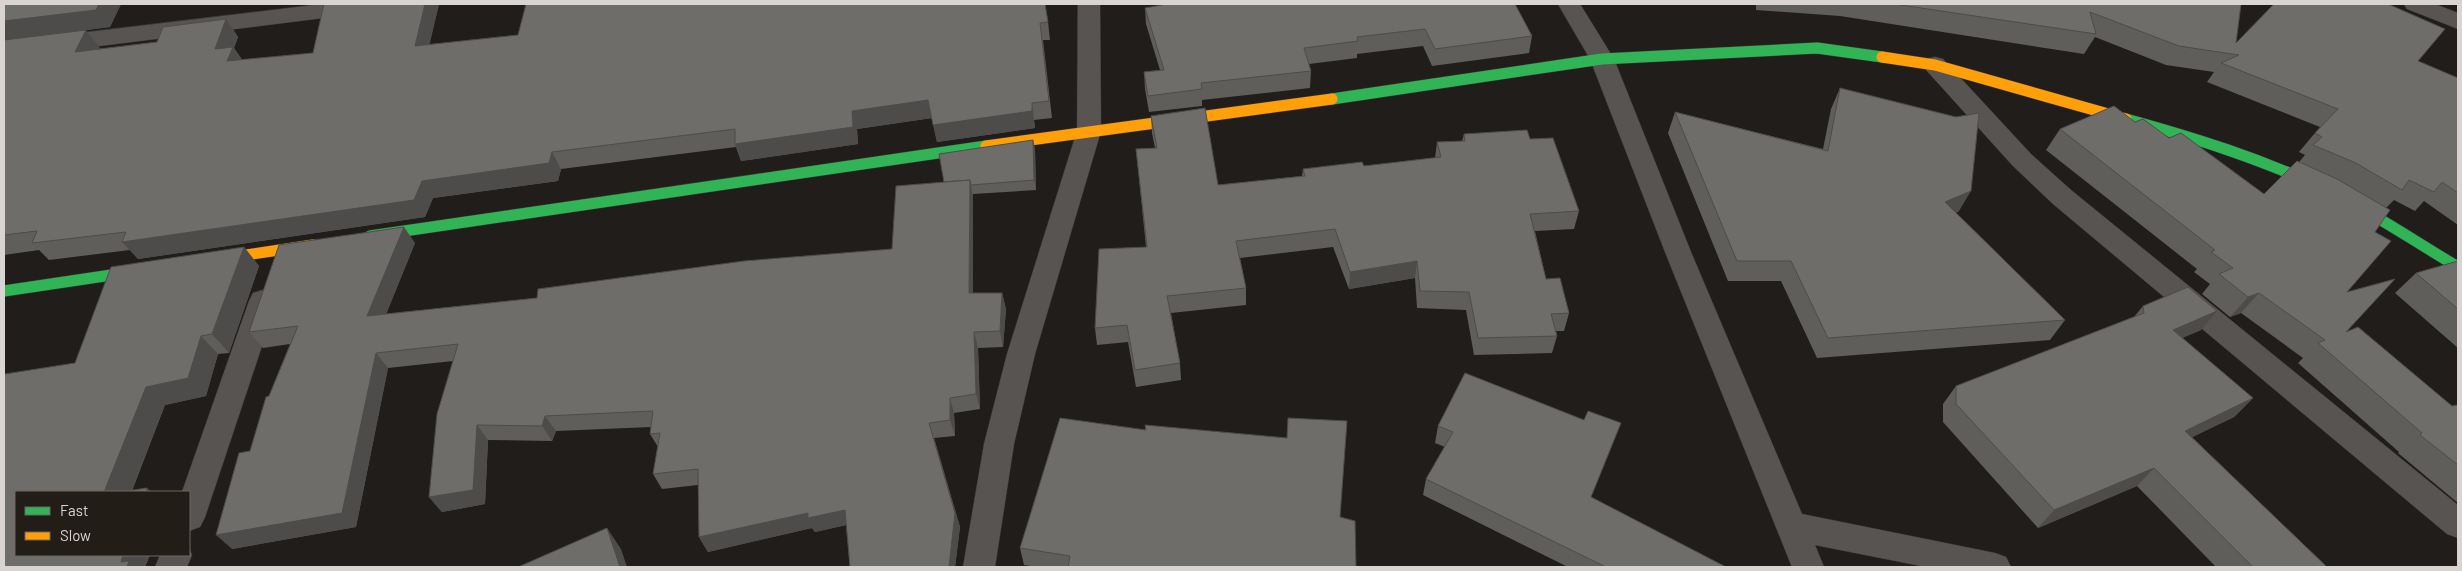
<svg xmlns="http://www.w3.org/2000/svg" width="2462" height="571" viewBox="0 0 2462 571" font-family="Barlow,sans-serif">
	<rect width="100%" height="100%" fill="#201d1b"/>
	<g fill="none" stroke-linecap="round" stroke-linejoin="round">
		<g stroke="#3b3837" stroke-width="1">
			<g id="street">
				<path d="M322 4H390L387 9 379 11 4 58V42Z"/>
				<path d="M1078 4H1100L1101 131 1035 354 1014 444 995 567H963L984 444 1007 354 1077 131Z"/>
				<path d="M1558 4H1580L1614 59 1691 252 1802 514 1995 553 2006 557 2011 567H1926L1815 545 1824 567H1792L1665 252 1590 59Z"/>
				<path d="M2404 4H2435L2458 13V29L2407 9Z"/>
				<path d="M1935 57 1943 59 2031 154 2071 190 2458 505V538L2447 534 2053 204 2013 166 1927 71 1923 65 1927 59Z"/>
				<path d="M263 290 273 293 277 301 205 517 200 527 189 531V492H182L249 301 253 293Z"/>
				<path d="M189 548 192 555 187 567H155L160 555H189Z"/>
			</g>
		</g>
		<g stroke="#3b3837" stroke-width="12">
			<g id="fast">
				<path d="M1332 99 1602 59 1817 48 1882 57"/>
				<path d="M2126 119C2195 138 2262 159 2327 190 2372 212 2414 241 2458 267"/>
				<path d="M370 236 986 146"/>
				<path d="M4 291 145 270"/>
			</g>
		</g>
		<g stroke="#3b3837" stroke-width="12">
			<g id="slow">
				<path d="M1882 57 1935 65 2126 119"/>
				<path d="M986 146 1332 99"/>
				<path d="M212 260 313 245"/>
			</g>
		</g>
		<use href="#street" fill="#575452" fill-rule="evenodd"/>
		<use href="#fast" stroke="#30b455" stroke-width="11"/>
		<use href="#slow" stroke="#ff9f0a" stroke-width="11"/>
	</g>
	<g fill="#5f5e5b">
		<path d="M4 4H121L110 27 37 36 100 48 99 49 157 42 226 19 238 37 234 48 242 60 313 53 324 4H439L429 45 1048 22 1050 40H1043L1052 118 1034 120 1035 128 937 142 932 118 857 129 858 144 741 161 736 147 561 169 558 181 433 198 425 217 138 259 130 250 49 260 39 250 4 255Z"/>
		<path d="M1158 4H1515L1532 36 1529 53 1432 66 1423 46 1357 54V58L1309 64 1311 71 1310 88 1202 100V106L1149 112 1145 89 1144 72 1160 70 1146 24 1145 8 1158 6Z"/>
		<path d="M1756 4H2241L2236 43 2418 61 2458 78V225L2424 201 2415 211 2394 200 2386 208 2375 232 2347 292 2346 332 2452 406 2458 405V503L2398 453 2399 452 2298 363 2303 358 2241 313 2230 317 2202 294 2210 284 2194 272 2197 269 2046 150 2060 129 2135 122 2169 138 2264 194 2299 162 2305 155 2299 152 2320 127 2207 82 2214 72 2166 65 2095 37 2084 54 1840 16 1756 10Z"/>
		<path d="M1840 88 1959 211 1956 213 2065 320 2050 340 1817 358 1781 281H1728L1668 133 1675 112 1823 149 1831 109Z"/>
		<path d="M1151 116 1218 185 1302 176 1303 169 1364 166 1435 158 1437 142 1462 141 1464 134 1530 139 1579 211 1574 229 1535 231 1546 279 1569 313 1564 331H1555L1557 336 1552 353 1474 355 1466 310 1417 308 1415 278 1349 289 1333 247 1240 258 1246 288V305L1171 313 1180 363 1181 380 1136 387 1128 342 1097 345 1095 328 1146 247 1136 149 1155 148 1152 133Z"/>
		<path d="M1033 140 1035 150 1036 190 973 194V293H1002L1006 309 1003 347 978 348 980 409 954 413 955 436 934 438 960 527 955 567H850L846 525 815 532 812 528 708 552 699 537 698 485 662 489 653 474 658 447 650 434 651 427 556 431 552 441 488 440 485 504 442 512 429 497 453 361 388 368 356 527 232 549 250 451 269 396 290 344 263 348 249 332 415 243 386 314 537 298 892 249 944 182Z"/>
		<path d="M244 247 259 266 229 353 218 354 206 396 165 405 132 491 150 555 145 567H4L75 363Z"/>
		<path d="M2458 261V348L2395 293 2416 273Z"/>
		<path d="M2143 306 2201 330 2182 338 2253 398 2234 417 2192 437 2327 567H2216L2137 486 2038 528 1943 422V404L1956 386 2134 317Z"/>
		<path d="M1465 373 1591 497 1726 567H1568L1423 495 1426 479 1445 447 1435 443 1438 426Z"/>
		<path d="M1145 425 1340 517 1356 567H1038L1024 565 1020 548 1145 430Z"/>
	</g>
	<g fill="#4e4c4a">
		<path d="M99 4H121L110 27 4 41V21Z"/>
		<path d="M425 4H439L425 64 415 46Z"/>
		<path d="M226 19 238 37 234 48 246 65 240 79 215 49Z"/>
		<path d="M86 30 100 48 90 70 75 52Z"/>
		<path d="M928 100 932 118 857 129 858 144 741 161 735 144 852 111Z"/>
		<path d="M1032 103 1034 120 1035 128 937 142 933 125Z"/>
		<path d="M1033 140 1035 150 1036 190 1034 180Z"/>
		<path d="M552 152 561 169 558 181 433 198 425 217 138 259 122 242 422 181Z"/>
		<path d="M970 180 973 196V309L969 293Z"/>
		<path d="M1971 191 1959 211 1933 222 1945 202Z"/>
		<path d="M404 227 415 243 379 332 367 316Z"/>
		<path d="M244 247 259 266 229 353 212 334Z"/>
		<path d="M1417 261 1415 278 1349 289 1350 272Z"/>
		<path d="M1002 293 1006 309 1003 347 1000 331Z"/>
		<path d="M2259 293 2241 313 2230 317 2248 297Z"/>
		<path d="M2217 311 2201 330 2156 349 2173 330Z"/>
		<path d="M974 332 978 348 980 409 976 394Z"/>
		<path d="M201 336 218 354 206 396 165 405 131 492H104L146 387Z"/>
		<path d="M376 353 388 368 356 527 232 549 216 535Z"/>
		<path d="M950 398 954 413 955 436 950 420Z"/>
		<path d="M2253 398 2234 417 2168 449 2185 431Z"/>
		<path d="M545 416 556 431 552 441 542 426Z"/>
		<path d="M477 425 488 440 485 504 442 512 429 497Z"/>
		<path d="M934 438 960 527 955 567H949Z"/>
		<path d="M2154 468 2137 486 2038 528 2054 510Z"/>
		<path d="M147 488 152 492H146Z"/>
		<path d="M845 510 851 524 815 532 812 528 708 552 699 537 808 513Z"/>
		<path d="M607 528 621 549 627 567H620Z"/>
		<path d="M123 555H150L145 567H127L121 562Z"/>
	</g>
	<g fill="#6f6d6a" stroke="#4e4c4a">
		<path d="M4 4H99L96 10 4 21Z"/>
		<path d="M324 4H425L415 46 518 35 526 4H1045L1048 22 1040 23 1049 101 1032 103V111L933 125 928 100 852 111 853 127 735 144V129L552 152 549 163 422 181 414 200 122 242 126 232 32 243 37 231 4 235V40L86 30 75 52 157 42 163 27 226 19 215 49 233 47 227 61 313 53Z"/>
		<path d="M1162 4H1515L1532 36 1435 49 1425 29 1357 37 1358 41 1304 48 1311 71 1201 83 1202 89 1148 96 1144 72 1164 70 1145 8 1162 5Z"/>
		<path d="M1894 4H2241L2236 43 2274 4H2388L2445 29 2418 61 2458 78V193L2442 182 2434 192 2409 180 2402 190 2356 163 2313 145 2322 137 2315 133 2338 109 2221 63 2239 55 2179 46 2090 12 2096 34Z"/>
		<path d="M1840 88 1956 117 1979 113 1971 191 1945 202 2065 320 1828 338 1791 261H1737L1675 112 1828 151Z"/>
		<path d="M2114 106 2135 122 2143 119 2169 138 2181 133 2264 194 2297 161 2337 179 2390 210 2375 232 2391 241 2347 292 2395 279 2346 332 2358 327 2452 406 2458 405V465L2420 435 2422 433 2318 343 2325 340 2259 293 2248 297 2219 274 2233 268 2211 252 2215 250 2060 129Z"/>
		<path d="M1205 108 1218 185 1305 176 1303 169 1362 162 1364 166 1441 157 1437 142 1465 141 1464 134 1527 130 1530 139 1553 138 1579 211 1530 214 1546 279 1560 278 1569 313 1551 314 1557 336 1478 338 1469 292 1420 291 1417 261 1350 272 1335 229 1236 241 1246 288 1167 296 1180 363 1135 370 1127 325 1095 328 1099 249 1147 247 1136 149 1157 148 1151 116Z"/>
		<path d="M1033 140 1034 180 971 185 970 180 944 182 939 154Z"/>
		<path d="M970 180 969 293H1002L1000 331 974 332 976 394 950 398V420L929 423 955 513 949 567H850L845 510 808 518V513L699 537 698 469 653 474 660 433 650 434 653 411 545 416 542 426 477 425 473 490 429 497 437 414 458 344 376 353 342 513 216 535 239 453 250 451 266 397 269 396 298 326 249 332 279 245 404 227 367 316 537 298 538 289 744 261 892 249 896 186Z"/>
		<path d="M244 247 212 334 201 336 188 378 146 387 104 492H16V555H123L121 562 129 561 127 567H4V377L5 374 75 363 111 267Z"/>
		<path d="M2458 261V309L2416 273Z"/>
		<path d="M2188 287 2217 311 2173 330 2253 398 2185 431 2327 567H2253L2154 468 2054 510 1956 404V386L2144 313 2143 306Z"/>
		<path d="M1465 373 1584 420 1588 411 1621 423 1591 497 1726 567H1606L1426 479 1453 432 1438 426Z"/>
		<path d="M1060 418 1146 430 1145 425 1287 438 1288 418 1347 421 1340 517 1355 521 1356 567H1068L1070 556 1020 548Z"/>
		<path d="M147 488 146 492H120Z"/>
		<path d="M607 528 620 567H518Z"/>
	</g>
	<rect width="2462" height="571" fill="none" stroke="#d9d4d1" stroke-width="10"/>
	<rect x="15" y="491" width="175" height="65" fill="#231d18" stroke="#6c6662"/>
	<rect x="25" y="507" width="25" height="8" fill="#30b455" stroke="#6c6662"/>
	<text x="60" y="516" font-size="15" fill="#d9d4d1">Fast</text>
	<rect x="25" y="532" width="25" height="8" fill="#ff9f0a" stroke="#6c6662"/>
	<text x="60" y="541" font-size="15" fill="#d9d4d1">Slow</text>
</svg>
